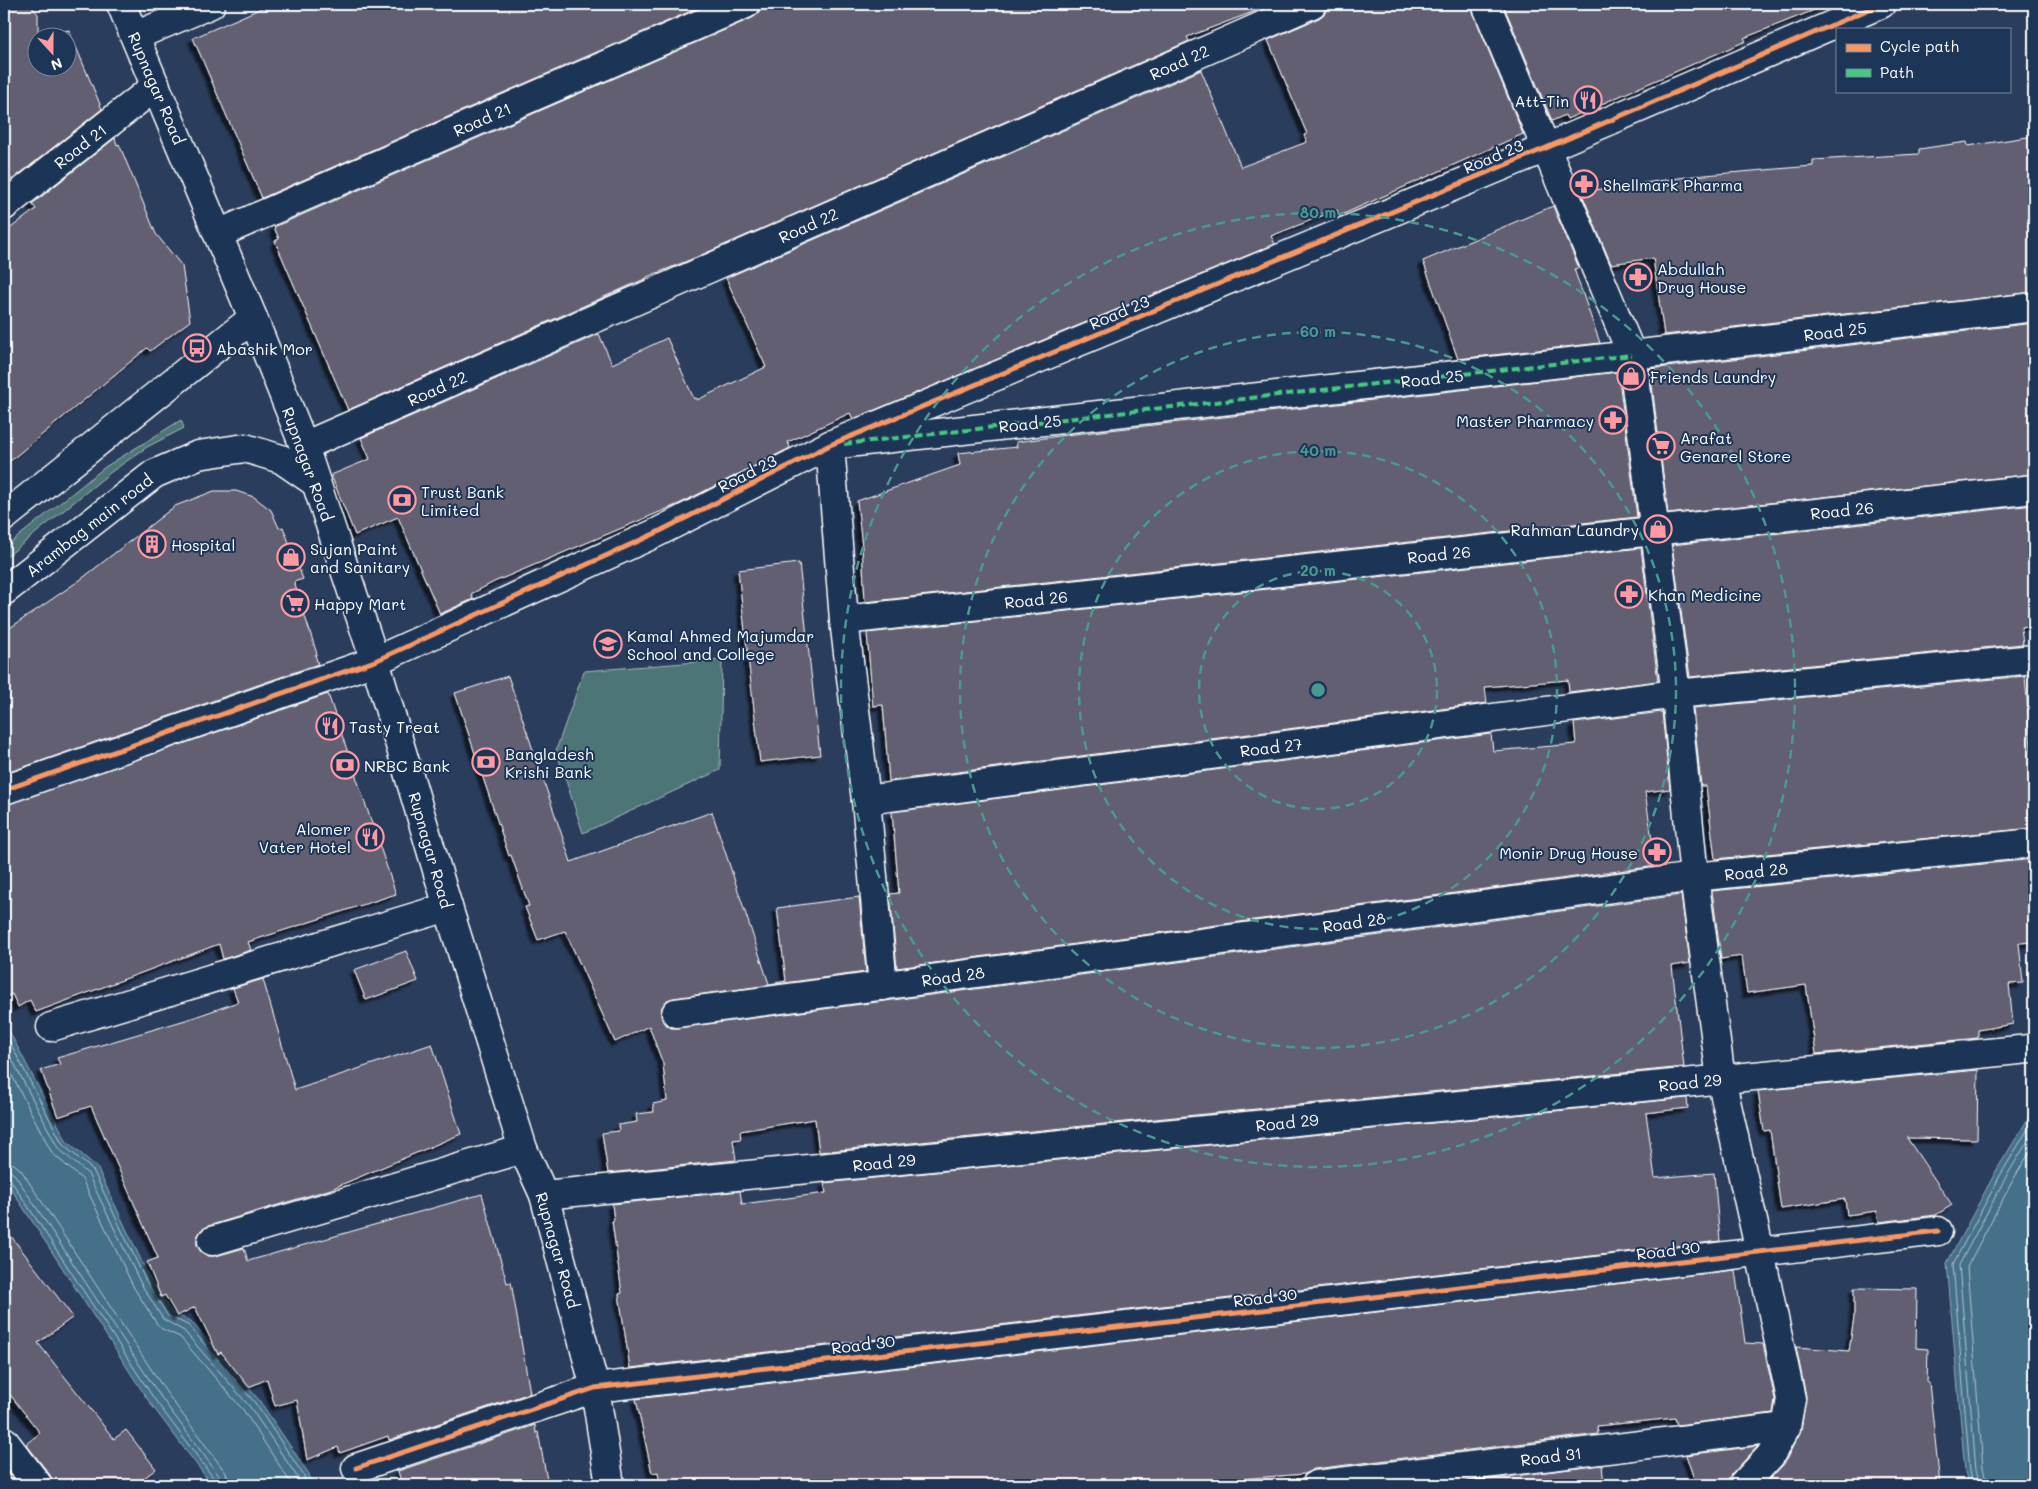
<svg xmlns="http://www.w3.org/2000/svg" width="2038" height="1489" viewBox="0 0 2038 1489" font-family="Mali,sans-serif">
	<defs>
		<filter id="shadow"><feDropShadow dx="-4.5" dy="4.5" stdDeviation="1" flood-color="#0009"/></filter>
	</defs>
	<rect width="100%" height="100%" fill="#2b3d5c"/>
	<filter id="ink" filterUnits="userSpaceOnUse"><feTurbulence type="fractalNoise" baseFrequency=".02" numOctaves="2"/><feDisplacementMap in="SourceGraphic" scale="10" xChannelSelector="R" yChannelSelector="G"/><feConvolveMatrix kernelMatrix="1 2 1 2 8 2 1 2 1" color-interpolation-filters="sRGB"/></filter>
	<g filter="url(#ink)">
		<g fill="#4d7477" stroke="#a6babb">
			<path d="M181 420 184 428 147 447 111 472 4 559V548L105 467Z"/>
			<path d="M722 660 720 770 583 833 556 750 584 671Z"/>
		</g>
		<g fill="#446f8a" stroke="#8fa9b9">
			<path d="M4 1021 67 1142 97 1167 150 1279 172 1313 191 1321 259 1400 309 1474 311 1485H212L150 1403 4 1178Z"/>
			<path d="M2034 1109V1485H1969L1965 1472 1947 1263 1996 1171Z"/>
		</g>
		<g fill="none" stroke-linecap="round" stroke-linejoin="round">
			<g stroke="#b4c5d0" stroke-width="1">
				<path d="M4 1031 63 1145 93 1170 146 1281 168 1316 188 1325 255 1403 304 1476 306 1485"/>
				<path d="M4 1044 58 1148 88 1174 141 1284 163 1319 184 1331 250 1407 298 1478 300 1485"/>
				<path d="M4 1060 52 1153 82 1179 134 1288 157 1324 162 1329 180 1337 244 1411 292 1485"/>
				<path d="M4 1162 14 1164 21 1170 166 1392 226 1473 230 1485"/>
				<path d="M4 1170 10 1171 15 1175 160 1396 220 1477 222 1485"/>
				<path d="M4 1176 10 1179 155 1400 215 1480 216 1485"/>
				<path d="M1973 1485 1970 1471 1953 1264 2001 1174 2034 1119"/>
				<path d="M1980 1485 1976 1470 1959 1265 2006 1177 2034 1131"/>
				<path d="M1987 1485 1983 1468 1967 1267 2013 1180 2034 1145"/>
			</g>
		</g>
		<g fill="#635f72" stroke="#fff" fill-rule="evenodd" filter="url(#shadow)">
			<path d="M4 4H29L38 14V36L69 30 102 109 12 180 4 169V72L7 70 4 66ZM38 38H68V68H38Z"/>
			<path d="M271 4H707L262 198 193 38Z"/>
			<path d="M761 4H1274L1187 37 1189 41 697 257 647 277V278L348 410 275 241 279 239 274 227 752 18 759 13Z"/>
			<path d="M1327 4H1471L1472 10 1523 134 1339 216 1337 210 1271 236 1275 244 853 419 850 413 788 442 790 448 681 503 494 582 471 594 473 599 440 614 398 517 355 535 331 475 370 459 361 438 599 334 612 364 667 338 694 399 697 398V400L766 367 726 278 1201 70 1241 167 1307 142 1304 135 1307 134 1268 40 1319 18 1325 13Z"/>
			<path d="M1503 4H1826L1827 5 1744 38 1746 41 1567 119 1565 115 1552 121Z"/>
			<path d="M2034 136V212H2030L2034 248V292L1664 335 1653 258 1611 264 1582 194 1588 191 1693 176 1813 166V160L1919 154V149L1967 142 1968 146Z"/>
			<path d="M115 138 117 145 119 144 156 234 182 266 190 321 150 351 147 348 4 466V233L36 209 32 204Z"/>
			<path d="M1553 206 1579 268 1574 269 1600 343 1458 359 1423 261Z"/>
			<path d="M2034 323V474L1668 514 1650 369Z"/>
			<path d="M1618 372 1637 517 865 602 862 547 857 501 960 465 958 453 1017 447 1016 442 1066 435Z"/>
			<path d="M214 491H236L254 497 271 510 279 528 283 527 303 579 294 582 317 654 315 655 318 664 4 774V632L80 580 175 506Z"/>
			<path d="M2034 505V625L2021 627 2023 644 1690 677 1672 545Z"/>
			<path d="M1641 548 1658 681 1569 692 1568 680 1485 687 1487 703 889 781 883 705 873 706 867 633Z"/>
			<path d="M799 563 820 755 760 762 738 570Z"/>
			<path d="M508 676 571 862 712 812 769 984 786 981 777 908 859 897 866 972 673 998 667 1000 662 1007 661 1015 663 1022 671 1028H678L885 1001 1681 895 1690 963 1672 966 1684 1067 819 1152 815 1119 740 1131 741 1139 733 1140 736 1160 608 1173 602 1133 619 1131 618 1125 637 1122 636 1114 654 1112 653 1104 667 1101 663 1064 649 1026 615 1042 565 931 538 940 525 907 529 906 511 855 509 856 455 693Z"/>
			<path d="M2025 676 2032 759H2034V828L1715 859 1706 786H1701L1693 708Z"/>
			<path d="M328 694 396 894 248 942 251 950 223 959 219 944 36 1012 30 1000 18 1007 12 994 4 998V805Z"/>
			<path d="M1662 712 1670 789 1645 792 1656 866 897 968 890 894 899 893 892 812 1491 734 1493 751 1576 744 1574 723Z"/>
			<path d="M2034 859V942L2019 943 2023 983 2009 984 2013 1024 1978 1030V1038L1816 1054 1806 985 1747 993 1742 956 1721 959 1712 891Z"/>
			<path d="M406 951 418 981 366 1000 354 970Z"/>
			<path d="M263 979 295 1090 432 1044 461 1134 331 1189 208 1226 201 1230 197 1237V1245L201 1252 208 1256H216L244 1248 248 1261 482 1194 507 1283 511 1282 530 1393 389 1440 388 1436 340 1453 338 1447 307 1460 297 1400 275 1406 267 1379 249 1387 221 1352 218 1354 195 1307 177 1316 165 1295 161 1297 147 1262 158 1258 91 1106 58 1117 41 1070 60 1064 57 1058 189 1019 238 1002 233 988Z"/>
			<path d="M1978 1070 1977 1139 1907 1138 1952 1205 1936 1215 1879 1222 1877 1211 1847 1215 1845 1199 1781 1209 1770 1130 1764 1131 1758 1091Z"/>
			<path d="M1687 1098 1688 1108 1646 1113 1655 1178 1714 1173 1720 1241 630 1368 619 1294 622 1293 612 1221 614 1220 612 1204 740 1191 742 1204 826 1193 824 1183Z"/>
			<path d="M4 1227 73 1317 38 1343 114 1439 126 1430 156 1469 135 1485H53L50 1475 26 1444 40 1433 4 1387Z"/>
			<path d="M1735 1270 1745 1343 1763 1344 1775 1399 1773 1413 1677 1425 1675 1418 1597 1426 1598 1434 1314 1469 1305 1474 1240 1479 1195 1485H660L658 1472 652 1473 636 1399Z"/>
			<path d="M1854 1288 1917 1289 1916 1348 1928 1349 1927 1383H1929L1940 1485H1764L1784 1464 1801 1430 1806 1396 1796 1347 1849 1351 1854 1317Z"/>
			<path d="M535 1425 536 1433 538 1432 548 1485H402L398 1471Z"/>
			<path d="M1758 1446 1732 1474 1728 1485H1696L1686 1455Z"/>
			<path d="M1602 1465 1604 1485H1442Z"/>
			<path d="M4 1466 18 1485H4Z"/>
		</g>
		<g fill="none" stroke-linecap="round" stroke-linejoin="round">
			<g stroke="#fff" stroke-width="31">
				<g id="minor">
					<path d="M121 4 253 318 304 446 375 661 448 907 523 1149 544 1195 595 1388 610 1485"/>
					<path d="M1486 4 1632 355 1676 694 1694 877 1721 1079 1760 1252 1791 1399 1786 1427 1770 1456 1743 1485"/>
					<path d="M135 36 211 4"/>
					<path d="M4 206 156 86"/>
					<path d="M218 234 746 4"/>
					<path d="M304 446 1312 4"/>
					<path d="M4 517 253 318"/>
					<path d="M4 591 154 474 198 455 245 448 281 459 316 483"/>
					<path d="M844 620 2034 489"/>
					<path d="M4 790 375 661 656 533 830 445 1546 148 1881 4"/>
					<path d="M866 800 1676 694 2034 659"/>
					<path d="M883 986 866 800 844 620 830 445 1632 355 2034 307"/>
					<path d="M676 1013 1694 877 2034 843"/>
					<path d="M51 1027 448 907"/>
					<path d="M544 1195 2029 1049"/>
					<path d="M212 1241 523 1149"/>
					<path d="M4 1441 38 1485"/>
					<path d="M356 1468 595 1388 1938 1231"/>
					<path d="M1316 1485 1786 1427"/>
				</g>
			</g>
			<use href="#minor" stroke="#1d3557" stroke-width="28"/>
			<path stroke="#46c982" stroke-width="4" stroke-dasharray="8 4" stroke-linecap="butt" d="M844 444 1632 355"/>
			<g stroke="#1d3557" stroke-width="8">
				<g id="cycleway">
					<path d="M4 790 375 661 656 533 830 445 1546 148 1881 4"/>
					<path d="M356 1468 595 1388 1938 1231"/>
				</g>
			</g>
			<use href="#cycleway" stroke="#f99763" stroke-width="5"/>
		</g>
	</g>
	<g fill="none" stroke="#4b9892" stroke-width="2.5" stroke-dasharray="9 6">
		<circle cx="1318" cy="690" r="119"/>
		<circle cx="1318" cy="690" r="239"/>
		<circle cx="1318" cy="690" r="358"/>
		<circle cx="1318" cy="690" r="477"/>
	</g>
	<defs>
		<g id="restaurant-ring" transform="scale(1.4375)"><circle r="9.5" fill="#1d3557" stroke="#ff9aa2" stroke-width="1.5"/><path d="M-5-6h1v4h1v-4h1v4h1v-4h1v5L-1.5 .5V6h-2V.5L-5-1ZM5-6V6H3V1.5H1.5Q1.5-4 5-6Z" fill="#ff9aa2"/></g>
		<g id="pharmacy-ring" transform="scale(1.4375)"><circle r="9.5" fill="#1d3557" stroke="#ff9aa2" stroke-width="1.5"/><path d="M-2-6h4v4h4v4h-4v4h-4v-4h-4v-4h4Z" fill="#ff9aa2"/></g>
		<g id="bus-ring" transform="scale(1.4375)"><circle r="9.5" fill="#1d3557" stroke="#ff9aa2" stroke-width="1.5"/><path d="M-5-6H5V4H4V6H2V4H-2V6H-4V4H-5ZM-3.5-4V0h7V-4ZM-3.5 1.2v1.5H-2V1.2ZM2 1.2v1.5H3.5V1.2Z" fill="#ff9aa2"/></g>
		<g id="shop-ring" transform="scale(1.4375)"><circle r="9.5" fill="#1d3557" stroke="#ff9aa2" stroke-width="1.5"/><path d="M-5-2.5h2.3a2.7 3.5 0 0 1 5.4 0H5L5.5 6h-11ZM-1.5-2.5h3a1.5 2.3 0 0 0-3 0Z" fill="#ff9aa2"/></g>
		<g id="supermarket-ring" transform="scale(1.4375)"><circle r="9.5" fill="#1d3557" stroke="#ff9aa2" stroke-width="1.5"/><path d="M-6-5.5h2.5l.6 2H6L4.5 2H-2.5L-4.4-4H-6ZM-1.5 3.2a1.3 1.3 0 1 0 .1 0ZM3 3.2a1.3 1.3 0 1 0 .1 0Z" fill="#ff9aa2"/></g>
		<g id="bank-ring" transform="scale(1.4375)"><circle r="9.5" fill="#1d3557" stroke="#ff9aa2" stroke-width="1.5"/><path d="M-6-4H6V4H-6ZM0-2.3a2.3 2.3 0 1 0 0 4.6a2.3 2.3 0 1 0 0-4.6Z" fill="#ff9aa2"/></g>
		<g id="building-ring" transform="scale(1.4375)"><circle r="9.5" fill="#1d3557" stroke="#ff9aa2" stroke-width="1.5"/><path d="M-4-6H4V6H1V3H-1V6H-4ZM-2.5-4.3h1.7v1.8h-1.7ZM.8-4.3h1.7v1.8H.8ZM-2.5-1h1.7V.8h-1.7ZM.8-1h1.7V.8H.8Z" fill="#ff9aa2"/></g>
		<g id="school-ring" transform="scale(1.4375)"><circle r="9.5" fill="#1d3557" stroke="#ff9aa2" stroke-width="1.5"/><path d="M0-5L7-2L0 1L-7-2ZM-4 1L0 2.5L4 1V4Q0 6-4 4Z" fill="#ff9aa2"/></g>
	</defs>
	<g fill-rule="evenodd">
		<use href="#restaurant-ring" x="1588" y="100"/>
		<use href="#pharmacy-ring" x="1584" y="184"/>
		<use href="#pharmacy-ring" x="1638" y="277"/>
		<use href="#bus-ring" x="197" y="348"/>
		<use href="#shop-ring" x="1631" y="376"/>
		<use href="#pharmacy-ring" x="1613" y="420"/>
		<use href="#supermarket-ring" x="1661" y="446"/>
		<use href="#bank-ring" x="402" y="500"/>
		<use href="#shop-ring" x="1658" y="529"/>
		<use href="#building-ring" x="152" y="544"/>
		<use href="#shop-ring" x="291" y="557"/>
		<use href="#pharmacy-ring" x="1629" y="594"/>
		<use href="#supermarket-ring" x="295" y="603"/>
		<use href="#school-ring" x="608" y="644"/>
		<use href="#restaurant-ring" x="330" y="726"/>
		<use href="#bank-ring" x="486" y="762"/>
		<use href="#bank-ring" x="345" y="765"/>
		<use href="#restaurant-ring" x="370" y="837"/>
		<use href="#pharmacy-ring" x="1657" y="852"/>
	</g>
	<g text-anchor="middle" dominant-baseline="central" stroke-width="4" stroke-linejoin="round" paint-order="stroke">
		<g font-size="16" fill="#fff" stroke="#1d3557">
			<text transform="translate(1179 62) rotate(-24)">Road 22</text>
			<text transform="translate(157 88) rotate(67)">Rupnagar Road</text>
			<text transform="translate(482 119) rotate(-24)">Road 21</text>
			<text transform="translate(80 146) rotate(-38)">Road 21</text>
			<text transform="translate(1493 156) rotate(-23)">Road 23</text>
			<text transform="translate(808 225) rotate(-24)">Road 22</text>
			<text transform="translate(1119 312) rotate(-23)">Road 23</text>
			<text transform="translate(1835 331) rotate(-7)">Road 25</text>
			<text transform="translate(1432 378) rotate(-6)">Road 25</text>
			<text transform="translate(437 388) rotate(-24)">Road 22</text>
			<text transform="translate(1030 423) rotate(-6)">Road 25</text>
			<text transform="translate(308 464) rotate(70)">Rupnagar Road</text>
			<text transform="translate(747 473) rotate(-27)">Road 23</text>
			<text transform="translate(1842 510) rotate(-6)">Road 26</text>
			<text transform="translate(89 525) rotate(-38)">Arambag main road</text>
			<text transform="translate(1439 554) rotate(-6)">Road 26</text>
			<text transform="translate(1036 599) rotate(-6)">Road 26</text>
			<text transform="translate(1271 747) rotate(-7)">Road 27</text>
			<text transform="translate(431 850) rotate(74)">Rupnagar Road</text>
			<text transform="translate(1756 871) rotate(-6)">Road 28</text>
			<text transform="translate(1354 922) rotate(-8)">Road 28</text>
			<text transform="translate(953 976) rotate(-8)">Road 28</text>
			<text transform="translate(1690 1082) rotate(-6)">Road 29</text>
			<text transform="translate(1287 1122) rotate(-6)">Road 29</text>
			<text transform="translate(884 1162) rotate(-6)">Road 29</text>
			<text transform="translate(558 1250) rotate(74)">Rupnagar Road</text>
			<text transform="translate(1668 1250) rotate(-7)">Road 30</text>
			<text transform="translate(1265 1297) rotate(-7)">Road 30</text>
			<text transform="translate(863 1344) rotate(-7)">Road 30</text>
			<text transform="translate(1551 1456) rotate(-7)">Road 31</text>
		</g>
		<g font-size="16" fill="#fff" stroke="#1d3557" text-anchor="start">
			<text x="1569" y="100" text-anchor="end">Att-Tin</text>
			<text x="1603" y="184">Shellmark Pharma</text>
			<text x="1657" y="268">Abdullah<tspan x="1657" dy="18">Drug House</tspan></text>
			<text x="216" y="348">Abashik Mor</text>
			<text x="1650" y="376">Friends Laundry</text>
			<text x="1594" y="420" text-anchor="end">Master Pharmacy</text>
			<text x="1680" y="437">Arafat<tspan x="1680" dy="18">Genarel Store</tspan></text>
			<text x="421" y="491">Trust Bank<tspan x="421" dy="18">Limited</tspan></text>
			<text x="1639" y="529" text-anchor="end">Rahman Laundry</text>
			<text x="171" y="544">Hospital</text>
			<text x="310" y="548">Sujan Paint<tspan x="310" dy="18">and Sanitary</tspan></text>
			<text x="1648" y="594">Khan Medicine</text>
			<text x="314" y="603">Happy Mart</text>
			<text x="627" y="635">Kamal Ahmed Majumdar<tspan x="627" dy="18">School and College</tspan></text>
			<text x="349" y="726">Tasty Treat</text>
			<text x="505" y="753">Bangladesh<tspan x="505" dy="18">Krishi Bank</tspan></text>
			<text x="364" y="765">NRBC Bank</text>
			<text x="351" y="828" text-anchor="end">Alomer<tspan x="351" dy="18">Vater Hotel</tspan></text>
			<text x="1638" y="852" text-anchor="end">Monir Drug House</text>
		</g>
	</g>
	<circle cx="1318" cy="690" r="8" fill="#4b9892" stroke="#1d3557" stroke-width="2.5"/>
	<g font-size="15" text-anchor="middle" font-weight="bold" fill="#4b9892" stroke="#1d3557" stroke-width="4" stroke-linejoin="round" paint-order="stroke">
		<text x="1318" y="218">80 m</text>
		<text x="1318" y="337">60 m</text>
		<text x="1318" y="456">40 m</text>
		<text x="1318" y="576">20 m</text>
	</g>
	<rect width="2038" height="1489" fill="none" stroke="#1d3557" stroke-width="20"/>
	<rect x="10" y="10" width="2018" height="1469" fill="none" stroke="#fff" stroke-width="2" filter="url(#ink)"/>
	<rect x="1836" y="28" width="175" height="65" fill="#1d3557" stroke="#77869a"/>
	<rect x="1846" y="44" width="25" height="8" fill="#f99763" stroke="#77869a"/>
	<text x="1880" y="52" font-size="15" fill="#ffffff">Cycle path</text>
	<rect x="1846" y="69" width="25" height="8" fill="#46c982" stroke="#77869a"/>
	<text x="1880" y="78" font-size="15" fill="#ffffff">Path</text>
	<g transform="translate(52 52) rotate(159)"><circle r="24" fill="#1d3557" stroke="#77869a"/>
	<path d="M0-4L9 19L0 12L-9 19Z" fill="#ff9aa2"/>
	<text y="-8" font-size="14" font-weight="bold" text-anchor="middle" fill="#ffffff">N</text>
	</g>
</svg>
